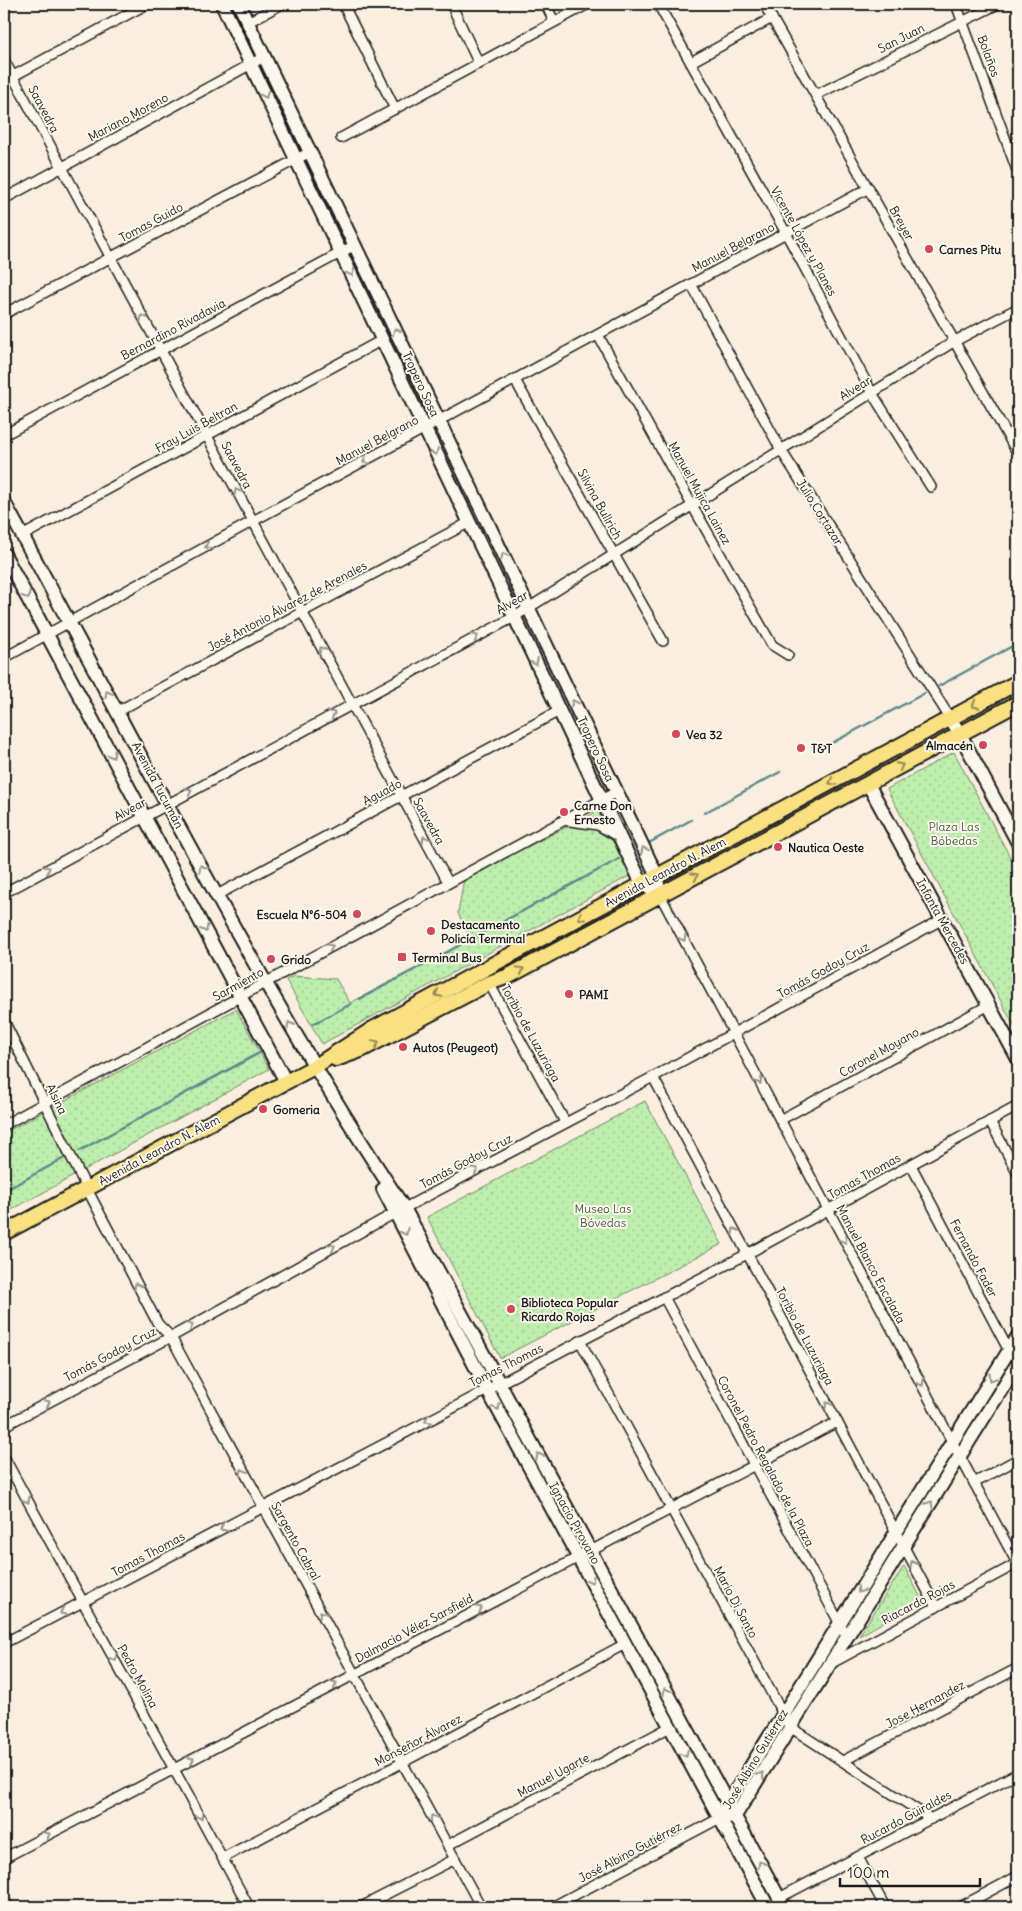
<svg xmlns="http://www.w3.org/2000/svg" width="1022" height="1911" viewBox="0 0 1022 1911" font-family="Delius,sans-serif">
	<defs>
		<pattern id="grass-dots" width="8" height="8" patternUnits="userSpaceOnUse" patternTransform="scale(1.25)"><rect width="8" height="8" fill="#bdeead"/><path d="M2 2h.1M6 6h.1" fill="none" stroke="#a2cc94" stroke-width="1.8" stroke-linecap="round"/></pattern>
	</defs>
	<rect width="100%" height="100%" fill="#faeede"/>
	<filter id="ink" filterUnits="userSpaceOnUse"><feTurbulence type="fractalNoise" baseFrequency=".02" numOctaves="2"/><feDisplacementMap in="SourceGraphic" scale="10" xChannelSelector="R" yChannelSelector="G"/><feConvolveMatrix kernelMatrix="1 2 1 2 8 2 1 2 1" color-interpolation-filters="sRGB"/></filter>
	<g filter="url(#ink)">
		<g fill="url(#grass-dots)" stroke="#6c8564">
			<path d="M954 752 1018 872V1033L887 789Z"/>
			<path d="M598 811 631 875 322 1044 286 980 294 976 336 979 350 1003 471 939 458 913 464 879Z"/>
			<path d="M236 1009 269 1069 4 1214V1133Z"/>
			<path d="M645 1101 722 1244 500 1358 427 1217Z"/>
			<path d="M904 1566 922 1600 859 1636Z"/>
		</g>
		<g fill="none" stroke-linecap="round" stroke-linejoin="round">
			<g stroke="#598a8d" stroke-width="2.5">
				<path d="M939 686 1018 643"/>
				<path d="M819 750 925 693"/>
				<path d="M704 813 780 772"/>
				<path d="M647 844 691 820"/>
				<path d="M469 940 619 859"/>
				<path d="M360 999 460 945"/>
				<path d="M313 1024 351 1004"/>
				<path d="M79 1151 263 1051"/>
				<path d="M4 1191 68 1156"/>
			</g>
			<g stroke="#1c1c1c" stroke-width="12">
				<g id="street">
					<path d="M343 4 395 109"/>
					<path d="M451 4 479 64"/>
					<path d="M546 4 554 22"/>
					<path d="M658 4 786 233 872 393 931 487"/>
					<path d="M764 4 1018 454"/>
					<path d="M956 4 1018 173"/>
					<path d="M248 22 282 4"/>
					<path d="M4 60 448 882"/>
					<path d="M691 62 772 18"/>
					<path d="M4 81 147 4"/>
					<path d="M816 95 998 4"/>
					<path d="M341 138 588 4"/>
					<path d="M4 199 264 57"/>
					<path d="M691 284 781 450 950 718"/>
					<path d="M4 314 310 152"/>
					<path d="M598 335 692 505 772 645 788 655"/>
					<path d="M515 380 663 641"/>
					<path d="M4 435 355 245"/>
					<path d="M22 536 382 340"/>
					<path d="M4 658 253 521 869 188"/>
					<path d="M118 711 468 523"/>
					<path d="M563 820 598 825 620 838"/>
					<path d="M4 893 514 617 955 341 1018 308"/>
					<path d="M217 895 559 711"/>
					<path d="M660 895 1018 1565"/>
					<path d="M489 983 565 1122"/>
					<path d="M4 1021 87 1189 158 1324 171 1337 481 1907"/>
					<path d="M653 1077 936 1607"/>
					<path d="M780 1120 989 1005"/>
					<path d="M990 1121 1018 1174"/>
					<path d="M4 1125 616 792"/>
					<path d="M911 1165 1009 1351 1018 1358"/>
					<path d="M664 1297 847 1637"/>
					<path d="M580 1341 790 1727 931 1819"/>
					<path d="M4 1426 171 1337 395 1213 653 1077 941 920"/>
					<path d="M4 1457 249 1907"/>
					<path d="M974 1483 1018 1459"/>
					<path d="M4 1643 747 1254 1018 1106"/>
					<path d="M830 1664 1018 1563"/>
					<path d="M843 1761 1018 1668"/>
					<path d="M448 1845 670 1727"/>
					<path d="M858 1857 885 1907"/>
					<path d="M4 1858 837 1422"/>
					<path d="M223 1858 625 1644"/>
					<path d="M779 1898 1018 1773"/>
					<path d="M4 1899 8 1907"/>
					<path d="M361 1907 455 1859"/>
					<path d="M552 1907 720 1818"/>
					<path d="M960 1907 1018 1876"/>
				</g>
			</g>
			<g stroke="#1c1c1c" stroke-width="16">
				<g id="secondary">
					<path d="M222 4 642 884 660 895"/>
					<path d="M239 4 657 876 658 885"/>
					<path d="M4 502C134 739 254 982 404 1208L784 1907"/>
					<path d="M4 554 286 1082"/>
					<path d="M950 718 960 734 1018 843"/>
					<path d="M868 784 1018 1059"/>
					<path d="M383 1189 487 1389 768 1907"/>
					<path d="M725 1808 1018 1336"/>
					<path d="M727 1817 735 1816 743 1803 1018 1363"/>
				</g>
			</g>
			<g stroke="#1c1c1c" stroke-width="18">
				<g id="primary">
					<path d="M336 1059 361 1050 489 983 509 976 1018 703"/>
					<path d="M4 1233 314 1067 371 1030 1018 682"/>
				</g>
			</g>
			<use href="#street" stroke="#fbf7ec" stroke-width="9"/>
			<use href="#secondary" stroke="#fbf7ec" stroke-width="12"/>
			<use href="#primary" stroke="#f9e181" stroke-width="14"/>
		</g>
		<defs><path id="oneway-chevron" d="M-2-3.5L2.5 0L-2 3.5" fill="none" stroke-width="1.6" stroke-linecap="round" stroke-linejoin="round" transform="scale(1.25)"/></defs>
		<g stroke="#97948e">
			<use href="#oneway-chevron" transform="translate(265 95) rotate(65)"/>
			<use href="#oneway-chevron" transform="translate(351 273) rotate(65)"/>
			<use href="#oneway-chevron" transform="translate(143 318) rotate(-118)"/>
			<use href="#oneway-chevron" transform="translate(396 331) rotate(-115)"/>
			<use href="#oneway-chevron" transform="translate(435 452) rotate(65)"/>
			<use href="#oneway-chevron" transform="translate(366 461) rotate(152)"/>
			<use href="#oneway-chevron" transform="translate(237 492) rotate(-118)"/>
			<use href="#oneway-chevron" transform="translate(208 546) rotate(151)"/>
			<use href="#oneway-chevron" transform="translate(504 556) rotate(-116)"/>
			<use href="#oneway-chevron" transform="translate(27 596) rotate(62)"/>
			<use href="#oneway-chevron" transform="translate(475 637) rotate(-28)"/>
			<use href="#oneway-chevron" transform="translate(322 650) rotate(-119)"/>
			<use href="#oneway-chevron" transform="translate(535 662) rotate(64)"/>
			<use href="#oneway-chevron" transform="translate(108 694) rotate(-119)"/>
			<use href="#oneway-chevron" transform="translate(574 703) rotate(-115)"/>
			<use href="#oneway-chevron" transform="translate(332 714) rotate(-28)"/>
			<use href="#oneway-chevron" transform="translate(112 755) rotate(62)"/>
			<use href="#oneway-chevron" transform="translate(189 791) rotate(-28)"/>
			<use href="#oneway-chevron" transform="translate(425 839) rotate(-119)"/>
			<use href="#oneway-chevron" transform="translate(644 850) rotate(-116)"/>
			<use href="#oneway-chevron" transform="translate(202 868) rotate(-119)"/>
			<use href="#oneway-chevron" transform="translate(47 869) rotate(-29)"/>
			<use href="#oneway-chevron" transform="translate(205 929) rotate(62)"/>
			<use href="#oneway-chevron" transform="translate(683 938) rotate(62)"/>
			<use href="#oneway-chevron" transform="translate(330 947) rotate(-29)"/>
			<use href="#oneway-chevron" transform="translate(290 1025) rotate(-120)"/>
			<use href="#oneway-chevron" transform="translate(759 1081) rotate(62)"/>
			<use href="#oneway-chevron" transform="translate(475 1170) rotate(-28)"/>
			<use href="#oneway-chevron" transform="translate(735 1231) rotate(-118)"/>
			<use href="#oneway-chevron" transform="translate(405 1232) rotate(62)"/>
			<use href="#oneway-chevron" transform="translate(844 1240) rotate(62)"/>
			<use href="#oneway-chevron" transform="translate(332 1247) rotate(-29)"/>
			<use href="#oneway-chevron" transform="translate(137 1286) rotate(-117)"/>
			<use href="#oneway-chevron" transform="translate(190 1326) rotate(-29)"/>
			<use href="#oneway-chevron" transform="translate(992 1378) rotate(122)"/>
			<use href="#oneway-chevron" transform="translate(921 1383) rotate(62)"/>
			<use href="#oneway-chevron" transform="translate(47 1403) rotate(-28)"/>
			<use href="#oneway-chevron" transform="translate(828 1405) rotate(-118)"/>
			<use href="#oneway-chevron" transform="translate(497 1407) rotate(61)"/>
			<use href="#oneway-chevron" transform="translate(428 1420) rotate(152)"/>
			<use href="#oneway-chevron" transform="translate(539 1456) rotate(-118)"/>
			<use href="#oneway-chevron" transform="translate(243 1472) rotate(-118)"/>
			<use href="#oneway-chevron" transform="translate(27 1500) rotate(61)"/>
			<use href="#oneway-chevron" transform="translate(930 1504) rotate(-58)"/>
			<use href="#oneway-chevron" transform="translate(223 1528) rotate(152)"/>
			<use href="#oneway-chevron" transform="translate(913 1564) rotate(-118)"/>
			<use href="#oneway-chevron" transform="translate(591 1580) rotate(62)"/>
			<use href="#oneway-chevron" transform="translate(860 1590) rotate(122)"/>
			<use href="#oneway-chevron" transform="translate(479 1609) rotate(-28)"/>
			<use href="#oneway-chevron" transform="translate(63 1612) rotate(153)"/>
			<use href="#oneway-chevron" transform="translate(322 1614) rotate(-119)"/>
			<use href="#oneway-chevron" transform="translate(114 1658) rotate(61)"/>
			<use href="#oneway-chevron" transform="translate(334 1684) rotate(-28)"/>
			<use href="#oneway-chevron" transform="translate(666 1691) rotate(-119)"/>
			<use href="#oneway-chevron" transform="translate(685 1754) rotate(62)"/>
			<use href="#oneway-chevron" transform="translate(191 1760) rotate(-28)"/>
			<use href="#oneway-chevron" transform="translate(761 1775) rotate(-58)"/>
			<use href="#oneway-chevron" transform="translate(200 1816) rotate(62)"/>
			<use href="#oneway-chevron" transform="translate(433 1818) rotate(-118)"/>
			<use href="#oneway-chevron" transform="translate(47 1835) rotate(-28)"/>
			<use href="#oneway-chevron" transform="translate(761 1864) rotate(-118)"/>
		</g>
		<g stroke="#968854">
			<use href="#oneway-chevron" transform="translate(975 705) rotate(152)"/>
			<use href="#oneway-chevron" transform="translate(900 766) rotate(-28)"/>
			<use href="#oneway-chevron" transform="translate(832 782) rotate(152)"/>
			<use href="#oneway-chevron" transform="translate(695 876) rotate(-28)"/>
			<use href="#oneway-chevron" transform="translate(581 917) rotate(152)"/>
			<use href="#oneway-chevron" transform="translate(521 970) rotate(-28)"/>
			<use href="#oneway-chevron" transform="translate(438 994) rotate(152)"/>
			<use href="#oneway-chevron" transform="translate(376 1043) rotate(-28)"/>
		</g>
	</g>
	<g fill="#d1495b" stroke="#fbf7ec" stroke-width="2">
		<circle cx="929" cy="249" r="5"/>
		<circle cx="676" cy="734" r="5"/>
		<circle cx="983" cy="745" r="5"/>
		<circle cx="801" cy="748" r="5"/>
		<circle cx="564" cy="812" r="5"/>
		<circle cx="778" cy="847" r="5"/>
		<circle cx="357" cy="914" r="5"/>
		<circle cx="431" cy="931" r="5"/>
		<rect x="397" y="952" width="10" height="10" rx="2.5"/>
		<circle cx="271" cy="959" r="5"/>
		<circle cx="569" cy="994" r="5"/>
		<circle cx="403" cy="1047" r="5"/>
		<circle cx="263" cy="1109" r="5"/>
		<circle cx="511" cy="1309" r="5"/>
	</g>
	<g text-anchor="middle" dominant-baseline="central" stroke-width="4" stroke-linejoin="round" paint-order="stroke">
		<g font-size="12" fill="#1c1c1c" stroke="#fbf7ec">
			<text transform="translate(901 38) rotate(-27)">San Juan</text>
			<text transform="translate(989 56) rotate(70)">Bolaños</text>
			<text transform="translate(44 109) rotate(62)">Saavedra</text>
			<text transform="translate(128 117) rotate(-28)">Mariano Moreno</text>
			<text transform="translate(151 222) rotate(-28)">Tomas Guido</text>
			<text transform="translate(902 223) rotate(61)">Breyer</text>
			<text transform="translate(804 241) rotate(61)">Vicente López y Planes</text>
			<text transform="translate(733 247) rotate(-28)">Manuel Belgrano</text>
			<text transform="translate(173 329) rotate(-28)">Bernardino Rivadavia</text>
			<text transform="translate(421 384) rotate(65)">Tropero Sosa</text>
			<text transform="translate(855 388) rotate(-32)">Alvear</text>
			<text transform="translate(196 427) rotate(-29)">Fray Luis Beltran</text>
			<text transform="translate(377 440) rotate(-28)">Manuel Belgrano</text>
			<text transform="translate(237 465) rotate(62)">Saavedra</text>
			<text transform="translate(700 493) rotate(61)">Manuel Mujica Lainez</text>
			<text transform="translate(600 504) rotate(61)">Silvina Bullrich</text>
			<text transform="translate(820 512) rotate(58)">Julio Cortazar</text>
			<text transform="translate(512 602) rotate(-30)">Alvear</text>
			<text transform="translate(287 606) rotate(-28)">José Antonio Álvarez de Arenales</text>
			<text transform="translate(596 749) rotate(65)">Tropero Sosa</text>
			<text transform="translate(158 785) rotate(62)">Avenida Tucumán</text>
			<text transform="translate(382 792) rotate(-28)">Aguado</text>
			<text transform="translate(130 809) rotate(-29)">Alvear</text>
			<text transform="translate(429 821) rotate(61)">Saavedra</text>
			<text transform="translate(665 872) rotate(-28)">Avenida Leandro N. Alem</text>
			<text transform="translate(943 921) rotate(61)">Infanta Mercedes</text>
			<text transform="translate(823 970) rotate(-29)">Tomás Godoy Cruz</text>
			<text transform="translate(238 984) rotate(-29)">Sarmiento</text>
			<text transform="translate(531 1033) rotate(61)">Toribio de Luzuriaga</text>
			<text transform="translate(879 1052) rotate(-29)">Coronel Moyano</text>
			<text transform="translate(57 1099) rotate(64)">Alsina</text>
			<text transform="translate(159 1150) rotate(-28)">Avenida Leandro N. Alem</text>
			<text transform="translate(466 1161) rotate(-28)">Tomás Godoy Cruz</text>
			<text transform="translate(864 1176) rotate(-29)">Tomas Thomas</text>
			<text transform="translate(974 1258) rotate(62)">Fernando Fader</text>
			<text transform="translate(871 1264) rotate(62)">Manuel Blanco Encalada</text>
			<text transform="translate(805 1336) rotate(62)">Toribio de Luzuriaga</text>
			<text transform="translate(110 1354) rotate(-28)">Tomás Godoy Cruz</text>
			<text transform="translate(506 1365) rotate(-27)">Tomas Thomas</text>
			<text transform="translate(766 1461) rotate(62)">Coronel Pedro Regalado de la Plaza</text>
			<text transform="translate(575 1523) rotate(61)">Ignacio Pirovano</text>
			<text transform="translate(296 1541) rotate(61)">Sargento Cabral</text>
			<text transform="translate(148 1554) rotate(-28)">Tomas Thomas</text>
			<text transform="translate(736 1602) rotate(62)">Mario Di Santo</text>
			<text transform="translate(918 1602) rotate(-28)">Riacardo Rojas</text>
			<text transform="translate(414 1628) rotate(-28)">Dalmacio Vélez Sarsfield</text>
			<text transform="translate(138 1676) rotate(61)">Pedro Molina</text>
			<text transform="translate(925 1704) rotate(-28)">Jose Hernandez</text>
			<text transform="translate(418 1740) rotate(-28)">Monseñor Álvarez</text>
			<text transform="translate(755 1759) rotate(-59)">José Albino Gutierrez</text>
			<text transform="translate(553 1775) rotate(-28)">Manuel Ugarte</text>
			<text transform="translate(906 1817) rotate(-28)">Rucardo Güiraldes</text>
			<text transform="translate(630 1852) rotate(-28)">José Albino Gutiérrez</text>
		</g>
		<g font-size="12" font-weight="bold" fill="#1c1c1c" stroke="#fbf7ec" text-anchor="start">
			<text x="939" y="249">Carnes Pitu</text>
			<text x="686" y="734">Vea 32</text>
			<text x="973" y="745" text-anchor="end">Almacén</text>
			<text x="811" y="748">T&amp;T</text>
			<text x="574" y="805">Carne Don<tspan x="574" dy="14">Ernesto</tspan></text>
			<text x="788" y="847">Nautica Oeste</text>
			<text x="347" y="914" text-anchor="end">Escuela N°6-504</text>
			<text x="441" y="924">Destacamento<tspan x="441" dy="14">Policía Terminal</tspan></text>
			<text x="412" y="957">Terminal Bus</text>
			<text x="281" y="959">Grido</text>
			<text x="579" y="994">PAMI</text>
			<text x="413" y="1047">Autos (Peugeot)</text>
			<text x="273" y="1109">Gomeria</text>
			<text x="521" y="1302">Biblioteca Popular<tspan x="521" dy="14">Ricardo Rojas</tspan></text>
		</g>
		<g font-size="12" fill="#4c5b48" stroke="#fbf7ec">
			<text x="954" y="826">Plaza Las<tspan x="954" dy="14">Bóbedas</tspan></text>
			<text x="603" y="1208">Museo Las<tspan x="603" dy="14">Bóvedas</tspan></text>
		</g>
	</g>
	<rect width="1022" height="1911" fill="none" stroke="#fbf7ec" stroke-width="20"/>
	<rect x="10" y="10" width="1002" height="1891" fill="none" stroke="#1c1c1c" stroke-width="2" filter="url(#ink)"/>
	<path d="M840 1878v8h140v-8" fill="none" stroke="#1c1c1c" stroke-width="2.5"/>
	<text x="847" y="1878" font-size="15" fill="#1c1c1c" stroke="#fbf7ec" stroke-width="4" paint-order="stroke">100 m</text>
</svg>
